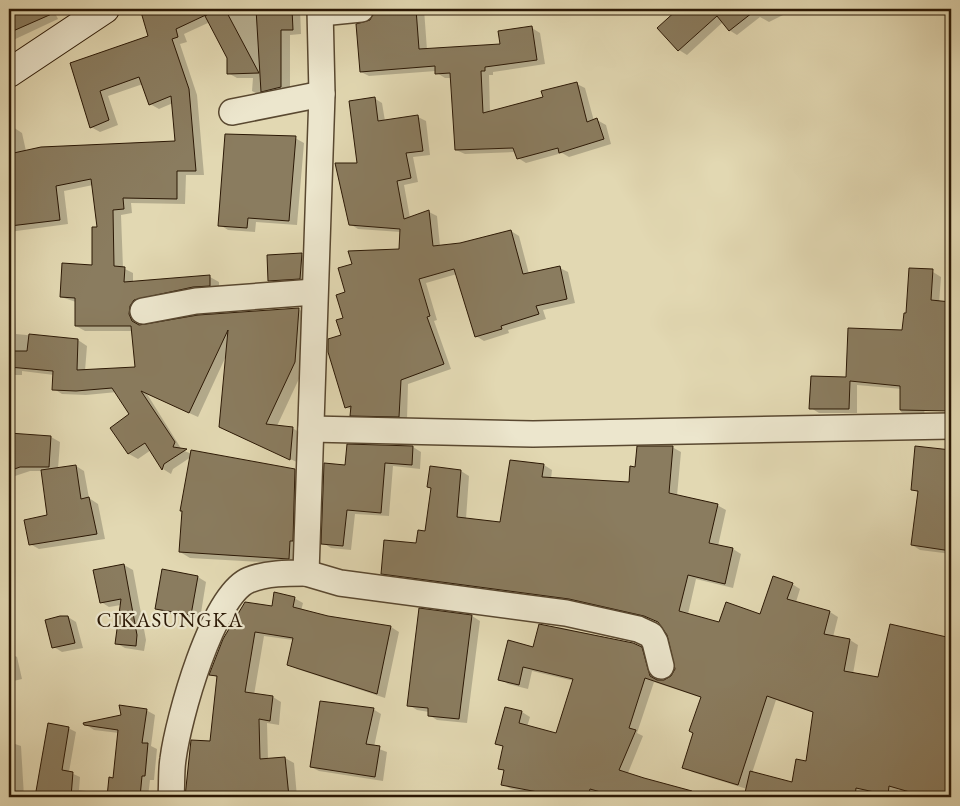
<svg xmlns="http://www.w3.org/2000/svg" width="960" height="806" viewBox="0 0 960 806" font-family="'EB Garamond',serif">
	<rect width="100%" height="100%" fill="#e2d8b2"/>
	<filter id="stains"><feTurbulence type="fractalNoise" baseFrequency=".004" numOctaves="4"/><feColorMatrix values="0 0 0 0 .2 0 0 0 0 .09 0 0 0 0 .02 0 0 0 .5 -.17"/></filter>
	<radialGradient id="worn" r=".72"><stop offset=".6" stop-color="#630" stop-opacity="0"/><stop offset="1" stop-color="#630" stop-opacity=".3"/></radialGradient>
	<g fill="#0003" fill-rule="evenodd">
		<path d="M9 9H53L58 19 9 42Z"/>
		<path d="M155 9H300L301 34 290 35V92L261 96 252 91 253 78H237L228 73V58L210 22 184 34 187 42 180 44 197 95 204 175H186L185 204 131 203 132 213 121 215 123 268 133 273V282L210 277 219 282V290L138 320 140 326 298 309 307 314 304 368 277 426 292 428 301 433 299 463 230 432 226 356 198 417 147 394 182 450 192 454 295 470 305 476 299 564 190 558 180 552 191 457 173 469 171 474 163 469 151 450 138 459 129 454 131 415 117 392 86 395 62 394 54 389V375L22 371V375H9V295L15 298 16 334 78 340 87 346 85 371 137 368 133 331H85L76 326V302L61 297 94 266 98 228 93 185 64 191 68 224 9 232V235V128L13 127 22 133 26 151 177 142 173 103 159 109 150 104 143 84 108 96 118 125 100 132 91 127 72 64 149 37 142 12Z"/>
		<path d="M376 9H424L427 50 501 45 532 28 540 33 545 64 493 72V75H489L490 112 544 98 577 84 585 88 594 121 597 120 606 125 611 144 569 157 562 153 526 163 518 158 516 152 465 154 456 150 451 78H445L437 73 436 71 369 76 361 72 370 21 375 15Z"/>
		<path d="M680 9 684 10 795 9 769 22 760 17 737 35 729 30 723 22 687 55 679 50 659 28Z"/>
		<path d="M374 98 382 103 385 121 418 117 426 121 430 155 413 157 418 182 404 185 410 218 429 212 437 216 440 246 460 245 511 231 519 236 529 274 560 268 568 272 575 303 543 310 546 319 508 330 509 333 484 341 476 336 457 274 426 283 437 320 434 321 451 369 408 384 407 420 359 419 351 415 352 410 346 407 343 336 347 293 354 265 401 250V232L358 229 350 224 358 164Z"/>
		<path d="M295 138 304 143 297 225 256 222 255 232 228 230 220 225Z"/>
		<path d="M948 219H951V241L947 238Z"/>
		<path d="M302 255 310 259 309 283 278 285 270 280Z"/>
		<path d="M910 272H933L941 277 938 317 951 318V382L927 381 924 416 909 417 901 412 902 389 857 385V413H819L811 408 903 332 907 314Z"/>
		<path d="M9 430 10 435 51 437 60 442 58 469 76 466 84 471 89 498 98 504 105 539 39 549 30 544 49 516 42 471H30L9 478Z"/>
		<path d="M951 442V554L920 550 912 545 919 493 912 489 950 451Z"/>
		<path d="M348 445 413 447 421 452 420 469 393 466 389 516 355 514 351 550 331 548 323 543 347 466Z"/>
		<path d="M672 447 681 452 677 496 717 505 726 510 718 546 733 549 741 554 733 588 696 579 688 614 720 623 761 615 792 584 800 589 796 602 830 612 838 617 833 637 850 640 858 645 853 674 951 686V797H922L898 790 896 797 865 792 864 797H745L747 789 692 772 684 767 695 733 702 698 654 682 637 733 643 736 628 773 680 792 678 797H614L598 793 597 797H552L511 789 503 784 505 771 500 768 504 747 496 743 522 712 530 717 527 727 557 734 574 681 532 671 528 689 508 684 500 679 534 648 540 625 563 628 640 647 649 652 656 676 660 681 671 678 676 670 670 638 660 623 651 619 578 603 390 578 382 573 418 544 426 532 432 489 429 487 461 471 469 476 466 519 501 523 544 465 552 470 551 479 630 483 636 468ZM776 700 814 713 807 762 793 784 752 773Z"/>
		<path d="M124 565 133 570 146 640 144 651 125 648 116 643 121 605 109 607 101 602Z"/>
		<path d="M198 577 206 582 200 619 165 613 156 608Z"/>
		<path d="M294 598 303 603 301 611 328 618 391 627 399 632 385 698 297 669 288 664 293 640 264 636 254 695 273 697 281 702 279 725 267 723 268 760 285 758 294 763 297 797H185L192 741 211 743 218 678 211 674 273 607Z"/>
		<path d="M472 616 480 621 467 723 437 720 429 715V712L417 710 409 705Z"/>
		<path d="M68 617 76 622 83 648 62 652 54 647Z"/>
		<path d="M13 655 17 657 22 679 9 682V656Z"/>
		<path d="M373 709 381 714 374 747 387 752 383 781 319 771 311 767Z"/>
		<path d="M146 710 155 715 151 746 157 749 154 780H150L148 797H36L49 725 68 728 76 732 69 772 80 777 79 790 109 794 114 779 119 733 94 730 85 724Z"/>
		<path d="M9 742 21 746 24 797H9Z"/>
	</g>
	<g fill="#8a7c5f" stroke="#2b1805">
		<path d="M9 9H63L13 31 9 22Z"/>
		<path d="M150 9H225L259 73 227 74V58L205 16 210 13 176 29 178 37 172 39 189 89 196 171H177V199L123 198 124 209 113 210 114 266 125 267 124 282 210 275V286L193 287 134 300 130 306 129 314 132 321 139 325 198 315 299 308 295 362 266 424 293 427 290 460 219 427 228 330 189 413 141 391 175 442 173 447 187 449 164 464 162 470 145 443 128 454 110 428 129 414 112 388 76 391 52 390 53 371 9 367V351H27L29 334 78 339 77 370 135 367 131 326H75V298L60 297 62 263 92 265V227H97L91 179 56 186 60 220 10 226 9 154 41 147 175 141 171 96 149 105 139 77 100 91 109 120 90 128 70 63 148 36 141 12Z"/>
		<path d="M256 9H292L293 30H281V87L261 92Z"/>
		<path d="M375 9H416L419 49 500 44 498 31 532 26 537 60 485 67V71H481L483 113 543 97 541 91 577 82 587 122 597 118 604 139 559 153 558 148 517 159 513 148 455 150 450 73 435 74V66L360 72 356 24 370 20Z"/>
		<path d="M678 9H757L729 31 717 16 678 51 657 28Z"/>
		<path d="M375 97 378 121 418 115 423 151 406 153 411 178 397 181 404 219 429 210 433 246 460 243 511 230 523 274 560 266 567 299 536 306 539 314 501 326 502 329 475 337 454 269 419 279 430 316 427 317 444 364 401 380 399 417 350 416 351 406 345 408 328 352V339L341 335 336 320 343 318 336 295 345 292 338 268 352 264 348 251 399 249 400 229 349 225 335 163H357L349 101Z"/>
		<path d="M225 134 296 136 289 221 248 218 247 228 218 226Z"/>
		<path d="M302 253 300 279 268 281 267 255Z"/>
		<path d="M909 268 933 269 931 300 951 302V411L900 410V386L850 381 849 409H809L811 376 846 377 848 328 902 330 904 313H906Z"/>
		<path d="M9 433 51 436 49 467H20L9 471Z"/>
		<path d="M347 444 413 446 412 465 385 463 381 513 347 510 343 546 321 544 324 463 345 465Z"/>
		<path d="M637 446H673L669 493 718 504 709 543 733 548 725 584 688 575 679 611 719 622 726 602 760 614 773 576 793 583 787 599 830 611 824 634 850 639 844 671 878 677 890 624 951 638V797H927L889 786 888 795 856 788 855 797 827 794 826 797H744L750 771 792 782 796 759 806 761 813 712 767 696 738 785 682 768 693 733 689 731 701 697 645 678 629 728 636 730 619 770 644 778 692 791 691 797H618L590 789 588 797H564L501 785 504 770 498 769 503 746 495 744 505 707 522 711 519 723 556 733 573 679 523 667 519 685 498 680 508 640 533 647 539 624 633 643 642 647 650 676 657 680H664L671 676 675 669 667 635 658 622 644 616 569 599 381 574 384 540 416 543 418 530 425 531 431 488 427 487 430 466 461 470 457 517 500 522 510 460 544 464 542 477 629 482 630 466 635 467Z"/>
		<path d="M915 446 951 450V551L911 545 918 491 911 490Z"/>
		<path d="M191 450 295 469 293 541H290L289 559 179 552 182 511H180Z"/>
		<path d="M76 465 81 499 89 497 97 534 29 545 24 520 47 515 41 470Z"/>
		<path d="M124 564 137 635 136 646 115 644 121 599 100 603 93 570Z"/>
		<path d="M162 569 198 576 191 615 155 609Z"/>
		<path d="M274 592 295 597 293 607 328 616 391 626 377 694 287 665 293 638 255 632 245 692 273 696 270 721 259 719 260 759 285 757 289 797H185L191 740 210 741 217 676 209 675 223 639 245 602 272 606Z"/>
		<path d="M419 608 472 615 459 719 428 716V708L407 706Z"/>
		<path d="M60 616H68L75 643 52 648 45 620Z"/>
		<path d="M320 701 374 708 366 744 380 746 375 777 310 767Z"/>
		<path d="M119 705 147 709 142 743H148L145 776H142L140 797H107L109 777 113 778 118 730 84 725 83 723 121 715Z"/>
		<path d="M48 723 69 727 62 770 73 772 71 797H35Z"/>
	</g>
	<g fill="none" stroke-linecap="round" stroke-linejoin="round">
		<g stroke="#594830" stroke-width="28">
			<g id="street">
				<path d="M321 13 361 9"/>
				<path d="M232 112 322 94"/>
				<path d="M143 311 196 301 314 292"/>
				<path d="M311 429 533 434 951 426"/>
				<path d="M306 573 340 583 566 613 638 629 651 635 655 642 661 666"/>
				<path d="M171 797C172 785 171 771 173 759 178 720 212 595 249 580 266 573 288 573 306 573L322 94 320 9"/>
			</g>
		</g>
		<g stroke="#2b1805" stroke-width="30">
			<path id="secondary" d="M9 73 105 9"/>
		</g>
		<use href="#street" stroke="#ece6cd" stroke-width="25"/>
		<use href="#secondary" stroke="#ece6cd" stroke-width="28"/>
	</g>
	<g text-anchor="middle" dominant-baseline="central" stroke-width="4.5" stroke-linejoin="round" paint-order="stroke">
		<g font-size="21" letter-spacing="1" fill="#2b1805" stroke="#ece6cd">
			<text x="170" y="619">CIKASUNGKA</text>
		</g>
	</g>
	<rect width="960" height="806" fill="none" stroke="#e2d8b2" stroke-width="30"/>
	<rect x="10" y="10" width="940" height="786" fill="none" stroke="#2b1805" stroke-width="2.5"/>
	<rect x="15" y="15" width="930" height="776" fill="none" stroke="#2b1805"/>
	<rect width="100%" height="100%" filter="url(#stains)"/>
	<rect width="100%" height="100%" fill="url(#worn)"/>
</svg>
